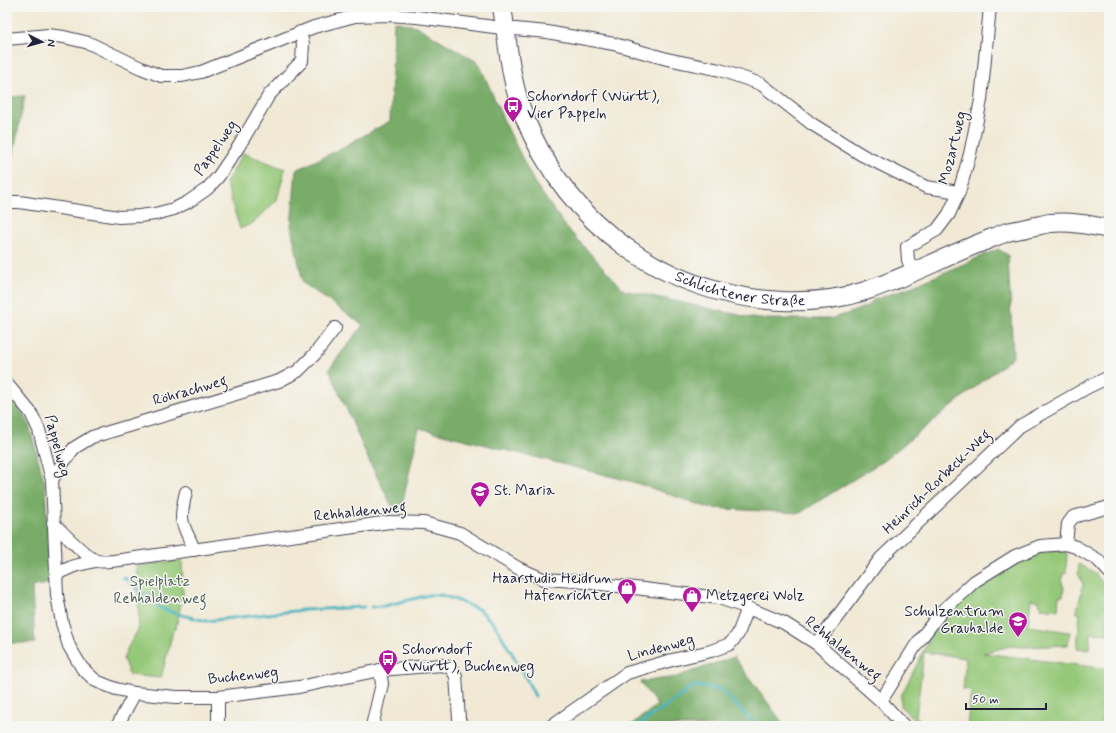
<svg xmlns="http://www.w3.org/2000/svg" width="1116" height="733" viewBox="0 0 1116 733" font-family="Mynerve,sans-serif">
	<rect width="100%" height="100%" fill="#f6f6f2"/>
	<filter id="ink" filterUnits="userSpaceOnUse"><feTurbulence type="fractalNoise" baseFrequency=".025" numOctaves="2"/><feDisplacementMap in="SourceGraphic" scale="8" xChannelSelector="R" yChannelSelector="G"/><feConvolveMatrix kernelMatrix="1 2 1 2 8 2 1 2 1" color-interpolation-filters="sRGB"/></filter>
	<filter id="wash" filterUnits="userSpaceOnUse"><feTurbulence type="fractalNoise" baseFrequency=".012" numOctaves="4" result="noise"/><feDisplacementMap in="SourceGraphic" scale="16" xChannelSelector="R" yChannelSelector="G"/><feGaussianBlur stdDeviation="0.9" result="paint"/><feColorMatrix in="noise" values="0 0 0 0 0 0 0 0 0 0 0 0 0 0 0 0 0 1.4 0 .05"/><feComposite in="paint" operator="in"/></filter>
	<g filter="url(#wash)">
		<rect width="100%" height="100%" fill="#f1e9d5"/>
		<g fill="#95c878" stroke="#5c755a">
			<path d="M243 153 285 169 277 200 253 223 240 229 226 183Z"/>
			<path d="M1060 551 1067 553 1066 573 1063 574 1062 585 1064 586 1063 596H1059L1058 610 1041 608 1039 601 1031 599 1028 626 1070 632 1068 645 1025 647 1010 646 983 653 1109 669V726H967L971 690 963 689 966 658 924 652 916 716 925 726H918L901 706V696L923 652 932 631 952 608 993 575 1020 558 1040 552Z"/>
			<path d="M182 560 183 594 176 628 173 631 161 678 129 675 123 658 128 647 138 630 139 617 136 566Z"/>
			<path d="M1079 564 1094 572 1109 591V634L1091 633 1089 650 1077 648 1080 614 1077 613V605L1079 603 1083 584 1078 573Z"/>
		</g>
		<g fill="#78ac68" stroke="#4d6752">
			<path d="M394 21 416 26 479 63 504 121 534 182 566 227 624 290 757 319H829L847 314 867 306 873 300 913 286 998 249 1008 255 1013 357 883 461 800 513 709 508 633 482 419 428 401 510H394L370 463 329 369 363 325 303 283 291 227 296 170 332 153 390 121Z"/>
			<path d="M25 96 7 185V97Z"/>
			<path d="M7 393 28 421 45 484 50 583 32 587 35 643H7Z"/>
			<path d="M734 657 785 726H630L657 705 640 682 676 677Z"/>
		</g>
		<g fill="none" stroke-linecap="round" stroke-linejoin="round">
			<g stroke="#46b4c1" stroke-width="3">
				<path d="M123 578H126L127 581"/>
				<path d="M132 585 135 586 137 590 155 601 160 608 178 614 206 621 303 610 364 607"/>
				<path d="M371 607 384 606 429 595H441L456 600 480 610 495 625 524 674 535 696"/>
				<path d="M636 726 656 713 694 686 720 689 757 726"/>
			</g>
		</g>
	</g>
	<g filter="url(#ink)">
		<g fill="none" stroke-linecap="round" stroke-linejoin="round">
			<g stroke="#414052" stroke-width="14">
				<g id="minor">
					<path d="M7 39 48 35 64 37 89 43 141 68 161 76H182L201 72 314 27 355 16 389 15 417 17 494 27 547 32 614 44 667 59 720 70 761 84 812 124 862 155 926 187 959 192"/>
					<path d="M7 202H19L119 217 139 216 155 214 174 209 188 202 207 189 218 177 239 146 269 95 302 61 303 44 300 32"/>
					<path d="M913 273 908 260 907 247 937 230 949 214 959 192 970 154 981 100 990 7"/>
					<path d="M7 384 31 413 39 430 52 480 57 595 62 623 69 646 82 668 96 681 116 689 135 693 176 697H218L299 687 380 670 442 665 451 668 456 676 459 719 462 726"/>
					<path d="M52 480 60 467 74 448 92 437 279 381 298 371 315 354 335 328"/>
					<path d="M186 492C184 500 182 509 182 517 182 528 191 539 194 550"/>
					<path d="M53 523C62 532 87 558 97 561 107 563 118 560 128 559L390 522 424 523 460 533 518 568 543 579 576 581 719 598 748 608 784 623 817 644 881 701 904 726"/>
					<path d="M1066 544 1068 524 1073 517 1109 507"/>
					<path d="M56 574 74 566 95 561"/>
					<path d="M817 644 881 558 1020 426 1088 387 1109 377"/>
					<path d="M218 697V726"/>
					<path d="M881 701 916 645 941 612 975 581 1015 556 1040 546 1066 544 1076 547 1098 560 1109 572"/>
					<path d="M117 726 135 693"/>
					<path d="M372 726 382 684 380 670"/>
					<path d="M551 726 627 673 672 660 711 651 730 644 738 634 748 608"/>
				</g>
			</g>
			<g stroke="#414052" stroke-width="20">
				<g id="secondary">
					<path id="s1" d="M502 7C508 43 510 81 524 116 566 224 667 296 782 301 810 302 838 300 865 291 905 278 942 258 982 242 990 239 999 235 1007 232 1015 230 1023 229 1031 227 1037 226 1044 224 1050 223 1070 221 1090 225 1109 229"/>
				</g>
			</g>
			<use href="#minor" stroke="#fff" stroke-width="12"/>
			<use href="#secondary" stroke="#fff" stroke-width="18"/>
		</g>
	</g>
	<defs>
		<g id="bus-pin" transform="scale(1)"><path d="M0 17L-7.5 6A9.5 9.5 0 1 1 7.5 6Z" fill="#b5179e" stroke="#f6f6f2"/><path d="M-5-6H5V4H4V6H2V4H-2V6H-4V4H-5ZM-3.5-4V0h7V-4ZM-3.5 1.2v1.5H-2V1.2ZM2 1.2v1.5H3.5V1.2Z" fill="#fff"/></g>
		<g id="school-pin" transform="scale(1)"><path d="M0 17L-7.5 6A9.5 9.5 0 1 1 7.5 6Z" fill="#b5179e" stroke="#f6f6f2"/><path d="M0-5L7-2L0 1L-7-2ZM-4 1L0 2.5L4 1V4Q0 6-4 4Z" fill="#fff"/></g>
		<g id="shop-pin" transform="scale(1)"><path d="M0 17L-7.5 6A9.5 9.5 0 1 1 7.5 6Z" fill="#b5179e" stroke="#f6f6f2"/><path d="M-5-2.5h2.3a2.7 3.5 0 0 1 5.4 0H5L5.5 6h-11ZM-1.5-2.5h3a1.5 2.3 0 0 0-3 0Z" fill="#fff"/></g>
	</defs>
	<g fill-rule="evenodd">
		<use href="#bus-pin" x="513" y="106"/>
		<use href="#school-pin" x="480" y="491"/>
		<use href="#shop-pin" x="627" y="588"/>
		<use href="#shop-pin" x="692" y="596"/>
		<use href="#school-pin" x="1018" y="621"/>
		<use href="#bus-pin" x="388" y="659"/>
	</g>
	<g text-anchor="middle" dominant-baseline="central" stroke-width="3" stroke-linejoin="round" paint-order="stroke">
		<g font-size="15" fill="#22223b" stroke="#f6f6f2" text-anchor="start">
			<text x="527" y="97">Schorndorf (Württ),<tspan x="527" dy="17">Vier Pappeln</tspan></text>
			<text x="494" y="491">St. Maria</text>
			<text x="613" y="579" text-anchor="end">Haarstudio Heidrun<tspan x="613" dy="17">Hafenrichter</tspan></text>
			<text x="706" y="596">Metzgerei Wolz</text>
			<text x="1004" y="612" text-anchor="end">Schulzentrum<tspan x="1004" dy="17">Grauhalde</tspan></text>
			<text x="402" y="650">Schorndorf<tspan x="402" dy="17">(Württ), Buchenweg</tspan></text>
		</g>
		<g font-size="15" fill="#22223b" stroke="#f6f6f2">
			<text transform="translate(216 148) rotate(-55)">Pappelweg</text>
			<text transform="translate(953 148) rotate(-76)">Mozartweg</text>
			<text stroke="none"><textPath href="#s1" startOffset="404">Schlichtener Straße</textPath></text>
			<text transform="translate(190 391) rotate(-16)">Röhrachweg</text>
			<text transform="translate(57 446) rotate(75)">Pappelweg</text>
			<text transform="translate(937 482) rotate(-44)">Heinrich-Rorbeck-Weg</text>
			<text transform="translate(360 512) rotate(-6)">Rehhaldenweg</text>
			<text transform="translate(661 648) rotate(-15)">Lindenweg</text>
			<text transform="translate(843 649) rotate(39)">Rehhaldenweg</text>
			<text transform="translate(243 676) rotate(-6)">Buchenweg</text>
		</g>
		<g font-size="15" fill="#4a5c50" stroke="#f6f6f2">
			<text x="160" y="582">Spielplatz<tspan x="160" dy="17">Rehhaldenweg</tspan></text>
		</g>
	</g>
	<rect width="1116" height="733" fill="none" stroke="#f6f6f2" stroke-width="24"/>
	<g transform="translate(42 42) rotate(96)" stroke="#f6f6f2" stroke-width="3" paint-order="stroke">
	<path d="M0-3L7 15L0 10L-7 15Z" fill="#22223b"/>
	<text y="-6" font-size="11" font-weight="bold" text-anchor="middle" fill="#22223b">N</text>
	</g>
	<path d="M966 703v6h80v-6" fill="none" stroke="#22223b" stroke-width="2"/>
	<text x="972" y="703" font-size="12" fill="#22223b" stroke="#f6f6f2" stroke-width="3" paint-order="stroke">50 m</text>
</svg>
